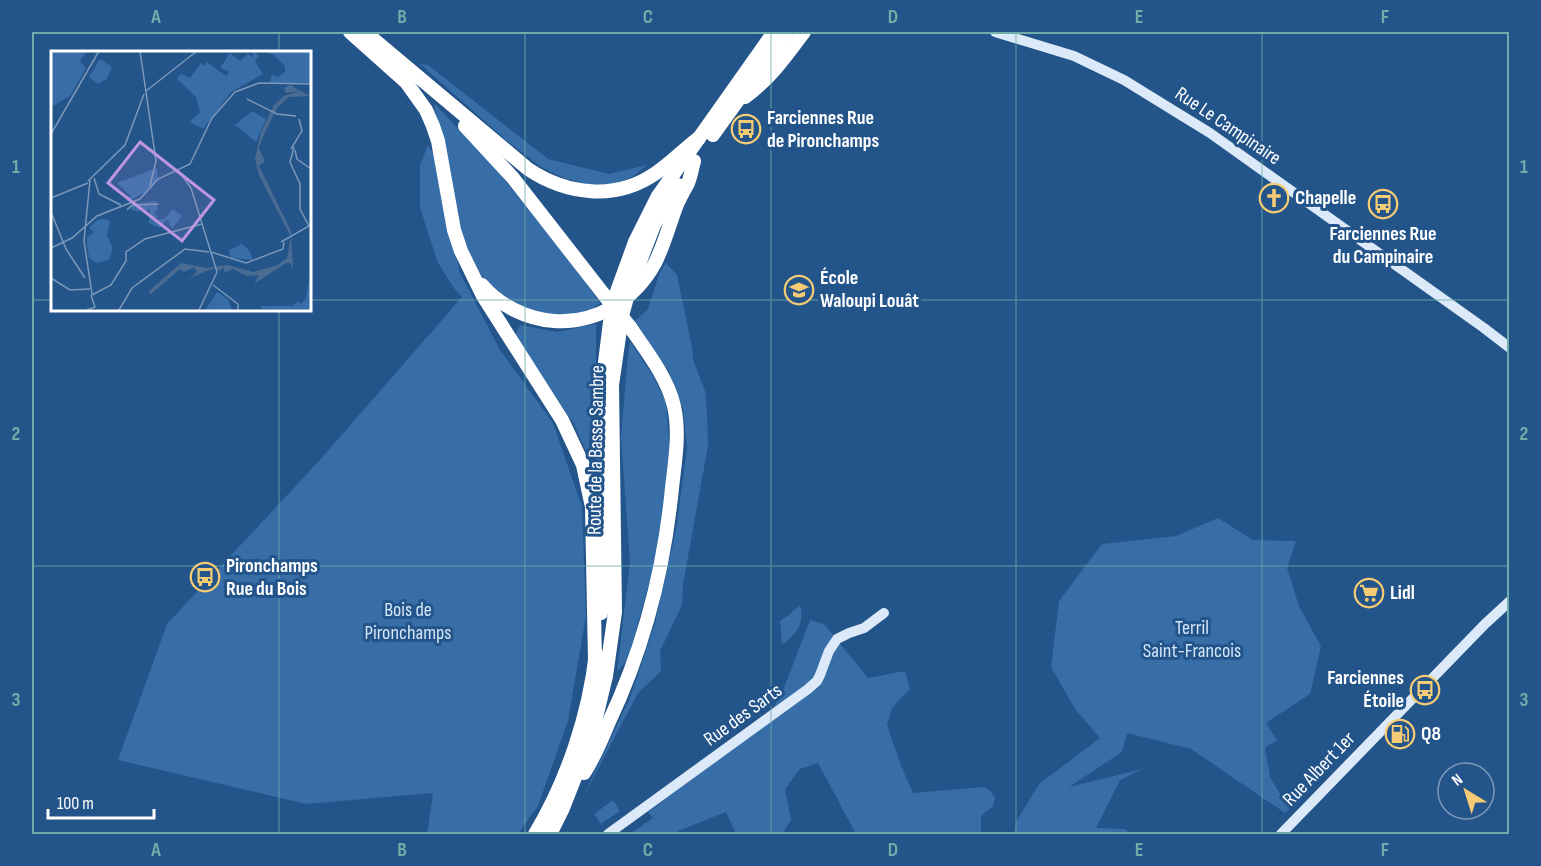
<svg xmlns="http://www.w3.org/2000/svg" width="1541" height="866" viewBox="0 0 1541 866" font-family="'Sofia Sans Condensed',sans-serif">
	<rect width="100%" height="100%" fill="#23548a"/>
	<g fill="#376ea7">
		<path d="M420 64 428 65 548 159 609 174 647 165 632 177 618 183 591 185 566 179 541 167 506 140Z"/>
		<path d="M434 103 493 166 570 261 600 303 586 315 543 317 508 300 477 278 452 215Z"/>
		<path d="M428 145 434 155 460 273 500 350 553 423 582 507 586 616 568 721 538 806 518 834H427L433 793 306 804 118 760 167 624 318 462 462 297 454 288 438 263 420 208V165Z"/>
		<path d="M666 263 677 275 692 347 693 360 705 391 707 412 708 446 683 584 682 605 660 651 661 671 638 693 581 801 630 698 655 623 676 530 687 448 683 408 669 372 635 321 648 309 659 274Z"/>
		<path d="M596 324V364L588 456 574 424 515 336 520 325 557 332Z"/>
		<path d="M630 341 653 376 666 402 670 455 659 548 628 659 617 672 630 562 621 438 627 365Z"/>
		<path d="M1218 518 1253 540 1296 541 1287 568 1299 606 1321 646 1310 694 1266 723 1277 740 1265 748 1270 777 1289 809 1285 813 1191 749 1127 733 1122 752 1069 787 1142 769 1120 780 1096 828 1125 829 1130 834H1014L1016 822 1039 784 1100 738 1075 709 1051 667 1059 601 1102 544 1176 536Z"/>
		<path d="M800 605C805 621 797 636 782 644L780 621 789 615Z"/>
		<path d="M810 620 824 624 868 678 905 671 910 689 892 708 887 725 900 763 913 793 984 787 991 791 995 798 993 806 981 816V834H856L818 763 800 769 785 789 791 820 782 834H736L726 812 678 831 679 834H630L653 818 648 812 762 727 782 693Z"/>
		<path d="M613 800 620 811 601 824 594 814Z"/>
	</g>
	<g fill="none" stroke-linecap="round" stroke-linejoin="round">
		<g stroke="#dbe9f8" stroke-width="10">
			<path d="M995 32 1074 56 1124 80 1210 133 1484 328 1510 348"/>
			<path d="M608 834 808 689 817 681 820 675 829 651 837 639 849 633 864 628 884 613"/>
			<path d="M1281 834 1485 624 1510 601"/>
		</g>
		<g stroke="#fff" stroke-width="14">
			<path d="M350 32 406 82 426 110 433 126 438 141 454 230 461 251 483 296 562 420 583 465 592 507 595 661"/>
			<path d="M365 32 528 169C567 195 616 201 656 173 671 163 684 149 699 138"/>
			<path d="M745 97C769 80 787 55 804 32"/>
			<path d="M465 126 513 178 605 296"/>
			<path d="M713 135 787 32"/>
			<path d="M482 285C500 306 527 319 554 321 596 324 635 300 655 263 664 245 669 226 676 207 679 199 684 191 688 183 691 176 692 168 694 161"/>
			<path d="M629 290 654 225 678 185"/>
			<path d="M615 297 635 242 658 196 774 32"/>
			<path d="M601 613 605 587 602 386 610 322"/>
			<path d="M584 773C594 758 601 741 608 724 644 648 664 571 672 488 675 461 680 433 674 406 667 377 647 352 630 327"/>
			<path d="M535 834C567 781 589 715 596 653"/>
			<path d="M550 834 563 808 592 734 606 676 615 612 612 385 622 316"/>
		</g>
		<g stroke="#fff" stroke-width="14">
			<path d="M605 296 630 327"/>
			<path d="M622 316 629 290"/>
		</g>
	</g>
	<path fill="none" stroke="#6fada8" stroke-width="1.5" stroke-opacity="0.55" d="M279 32V52M525 32V834M771 32V834M1016 32V834M1262 32V834M32 300H52M309 300H1510M279 309V834M32 566H1510"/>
	<defs>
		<g id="bus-ring" transform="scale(1.5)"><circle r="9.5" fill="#23548a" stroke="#f5cb73" stroke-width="1.5"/><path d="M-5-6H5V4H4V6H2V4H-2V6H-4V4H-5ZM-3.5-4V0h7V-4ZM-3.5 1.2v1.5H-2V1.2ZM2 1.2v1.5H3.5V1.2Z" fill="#f5cb73"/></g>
		<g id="church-ring" transform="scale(1.5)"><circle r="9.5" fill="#23548a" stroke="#f5cb73" stroke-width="1.5"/><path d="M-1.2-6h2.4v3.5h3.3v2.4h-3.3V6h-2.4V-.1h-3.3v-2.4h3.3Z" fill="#f5cb73"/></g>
		<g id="school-ring" transform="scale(1.5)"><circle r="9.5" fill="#23548a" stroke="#f5cb73" stroke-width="1.5"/><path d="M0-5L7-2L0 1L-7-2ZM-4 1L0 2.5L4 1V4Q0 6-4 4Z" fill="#f5cb73"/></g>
		<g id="supermarket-ring" transform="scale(1.5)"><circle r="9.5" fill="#23548a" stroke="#f5cb73" stroke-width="1.5"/><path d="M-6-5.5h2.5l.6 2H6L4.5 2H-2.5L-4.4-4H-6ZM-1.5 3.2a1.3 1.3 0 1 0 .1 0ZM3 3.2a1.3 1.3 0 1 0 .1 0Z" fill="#f5cb73"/></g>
		<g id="fuel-ring" transform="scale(1.5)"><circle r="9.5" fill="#23548a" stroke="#f5cb73" stroke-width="1.5"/><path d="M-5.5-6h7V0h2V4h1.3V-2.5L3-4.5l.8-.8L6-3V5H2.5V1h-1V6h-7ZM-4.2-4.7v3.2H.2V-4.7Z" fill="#f5cb73"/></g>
	</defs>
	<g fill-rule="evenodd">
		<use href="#bus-ring" x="746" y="129"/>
		<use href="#church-ring" x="1274" y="198"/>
		<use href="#bus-ring" x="1383" y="204"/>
		<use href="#school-ring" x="799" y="290"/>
		<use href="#bus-ring" x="205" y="577"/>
		<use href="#supermarket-ring" x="1369" y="593"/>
		<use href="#bus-ring" x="1425" y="690"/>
		<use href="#fuel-ring" x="1400" y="734"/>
	</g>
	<g text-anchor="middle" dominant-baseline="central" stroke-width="6" stroke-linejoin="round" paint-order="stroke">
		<g font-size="20" font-weight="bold" fill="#fff" stroke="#23548a" text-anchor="start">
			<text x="767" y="118">Farciennes Rue<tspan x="767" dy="23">de Pironchamps</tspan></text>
			<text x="1295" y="198">Chapelle</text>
			<text x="1383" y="234" text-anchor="middle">Farciennes Rue<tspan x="1383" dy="23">du Campinaire</tspan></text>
			<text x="820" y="278">École<tspan x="820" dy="23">Waloupi Louât</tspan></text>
			<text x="226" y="566">Pironchamps<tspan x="226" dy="23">Rue du Bois</tspan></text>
			<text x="1390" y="593">Lidl</text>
			<text x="1404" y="678" text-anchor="end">Farciennes<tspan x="1404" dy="23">Étoile</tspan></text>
			<text x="1421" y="734">Q8</text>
		</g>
		<g font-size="20" fill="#fff" stroke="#23548a">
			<text transform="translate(1228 126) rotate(34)">Rue Le Campinaire</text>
			<text transform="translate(596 450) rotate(-89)">Route de la Basse Sambre</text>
			<text transform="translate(743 715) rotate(-36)">Rue des Sarts</text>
			<text transform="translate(1319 769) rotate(-46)">Rue Albert 1er</text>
		</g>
		<g font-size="20" fill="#d4e6f8" stroke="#23548a">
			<text x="408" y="610">Bois de<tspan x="408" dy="23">Pironchamps</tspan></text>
			<text x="1192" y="628">Terril<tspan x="1192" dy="23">Saint-Francois</tspan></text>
		</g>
	</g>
	<g transform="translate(51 51)">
		<rect width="260" height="260" fill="#23548a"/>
		<path d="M0 0H36L29 10 35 17 19 45 0 56ZM202 0 208 5 204 10 212 23 180 41 152 78 139 71 149 61 145 46 126 28 130 23 139 27 150 12 154 15 156 11 175 25 178 21 169 17 179 2 189 10 197 3 202 6ZM211 0H259V32H219L221 23 227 26 234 21V15L223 4ZM49 8 61 16 56 28 47 33 38 26ZM201 60 215 68 205 91 184 74ZM106 117 107 128 94 142 74 151 80 145 66 132ZM105 150 107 157 103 163 107 166 103 170 114 167 122 158 131 165 121 178 116 168 109 177 98 172 99 158 92 161 91 156 88 161 79 158 82 153ZM54 168 59 170 56 185 62 197 58 209 45 212 38 207 36 194V187L43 181 38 177 46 169ZM191 193 198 199 202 209 180 207 178 199ZM259 226V259L211 258 210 255H241L247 250 250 253 255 247ZM166 241 177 248 181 259H154Z" fill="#376ea7"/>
		<path d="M239 34 259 45 238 46 226 57 211 88 208 97 214 111 208 115 240 180 242 219 239 212H235L203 233 208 224 196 225 182 218 173 222V216L169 220 164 217 141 226 102 259 146 221 143 216 133 221 129 218 100 243 97 241 130 212 156 217 177 214 202 221 227 214 236 207 240 186 208 124 204 108 210 81 223 54 233 45 248 40 235 42 233 37Z" fill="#4a6c92"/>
		<path fill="none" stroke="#7b98b9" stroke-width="1.5" d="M89 0 105 110 99 135M95 40 146 0M196 48 226 63 245 65M0 83 48 0M240 98 251 80 248 68M244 99 246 108 260 118M127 119 140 137 166 221 148 259M43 127 48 143 70 154M39 129 33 190 41 243M37 130 74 94 93 43M0 147 37 132M76 159 81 154 108 153M0 161 15 198 34 227M230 191 258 175 249 158V133L239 111 243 96M0 197 21 187 46 165 89 148 107 128 139 113 161 67 184 41 208 32 260 33M160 201 195 212 232 198 233 191M0 227 19 239 39 238M162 234 187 253V259M41 244 60 234 75 210V201L94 188 151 173M36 259 44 256 40 244M68 259 81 237 134 198 158 201"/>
		<path fill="#bd96df" fill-opacity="0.15" stroke="#bd96df" stroke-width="3" d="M89 91 163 149 131 190 57 132Z"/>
		<rect width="260" height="260" fill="none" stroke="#fff" stroke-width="3"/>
	</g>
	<rect width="1541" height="866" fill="none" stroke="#23548a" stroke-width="66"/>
	<g transform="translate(1466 791) rotate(322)"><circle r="28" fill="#23548a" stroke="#7b98b9" stroke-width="1.5"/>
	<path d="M0-4.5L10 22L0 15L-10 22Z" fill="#f5cb73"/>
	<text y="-9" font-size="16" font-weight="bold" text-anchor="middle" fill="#ffffff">N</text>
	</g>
	<path d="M48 809v9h106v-9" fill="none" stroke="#ffffff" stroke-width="3"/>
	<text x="57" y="809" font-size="18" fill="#ffffff" stroke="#23548a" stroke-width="4.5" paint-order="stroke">100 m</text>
	<rect x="33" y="33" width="1475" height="800" fill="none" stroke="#6fada8" stroke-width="2"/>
	<g font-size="20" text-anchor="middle" font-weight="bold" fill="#6fada8">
		<text x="156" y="23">A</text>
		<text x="402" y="23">B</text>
		<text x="648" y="23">C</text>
		<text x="893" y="23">D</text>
		<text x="1139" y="23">E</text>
		<text x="1385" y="23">F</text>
		<text x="16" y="173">1</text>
		<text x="1524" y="173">1</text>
		<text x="16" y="440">2</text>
		<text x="1524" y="440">2</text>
		<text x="16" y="706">3</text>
		<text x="1524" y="706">3</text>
		<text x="156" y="856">A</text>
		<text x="402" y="856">B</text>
		<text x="648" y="856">C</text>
		<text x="893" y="856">D</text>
		<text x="1139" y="856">E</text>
		<text x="1385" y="856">F</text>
	</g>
</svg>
